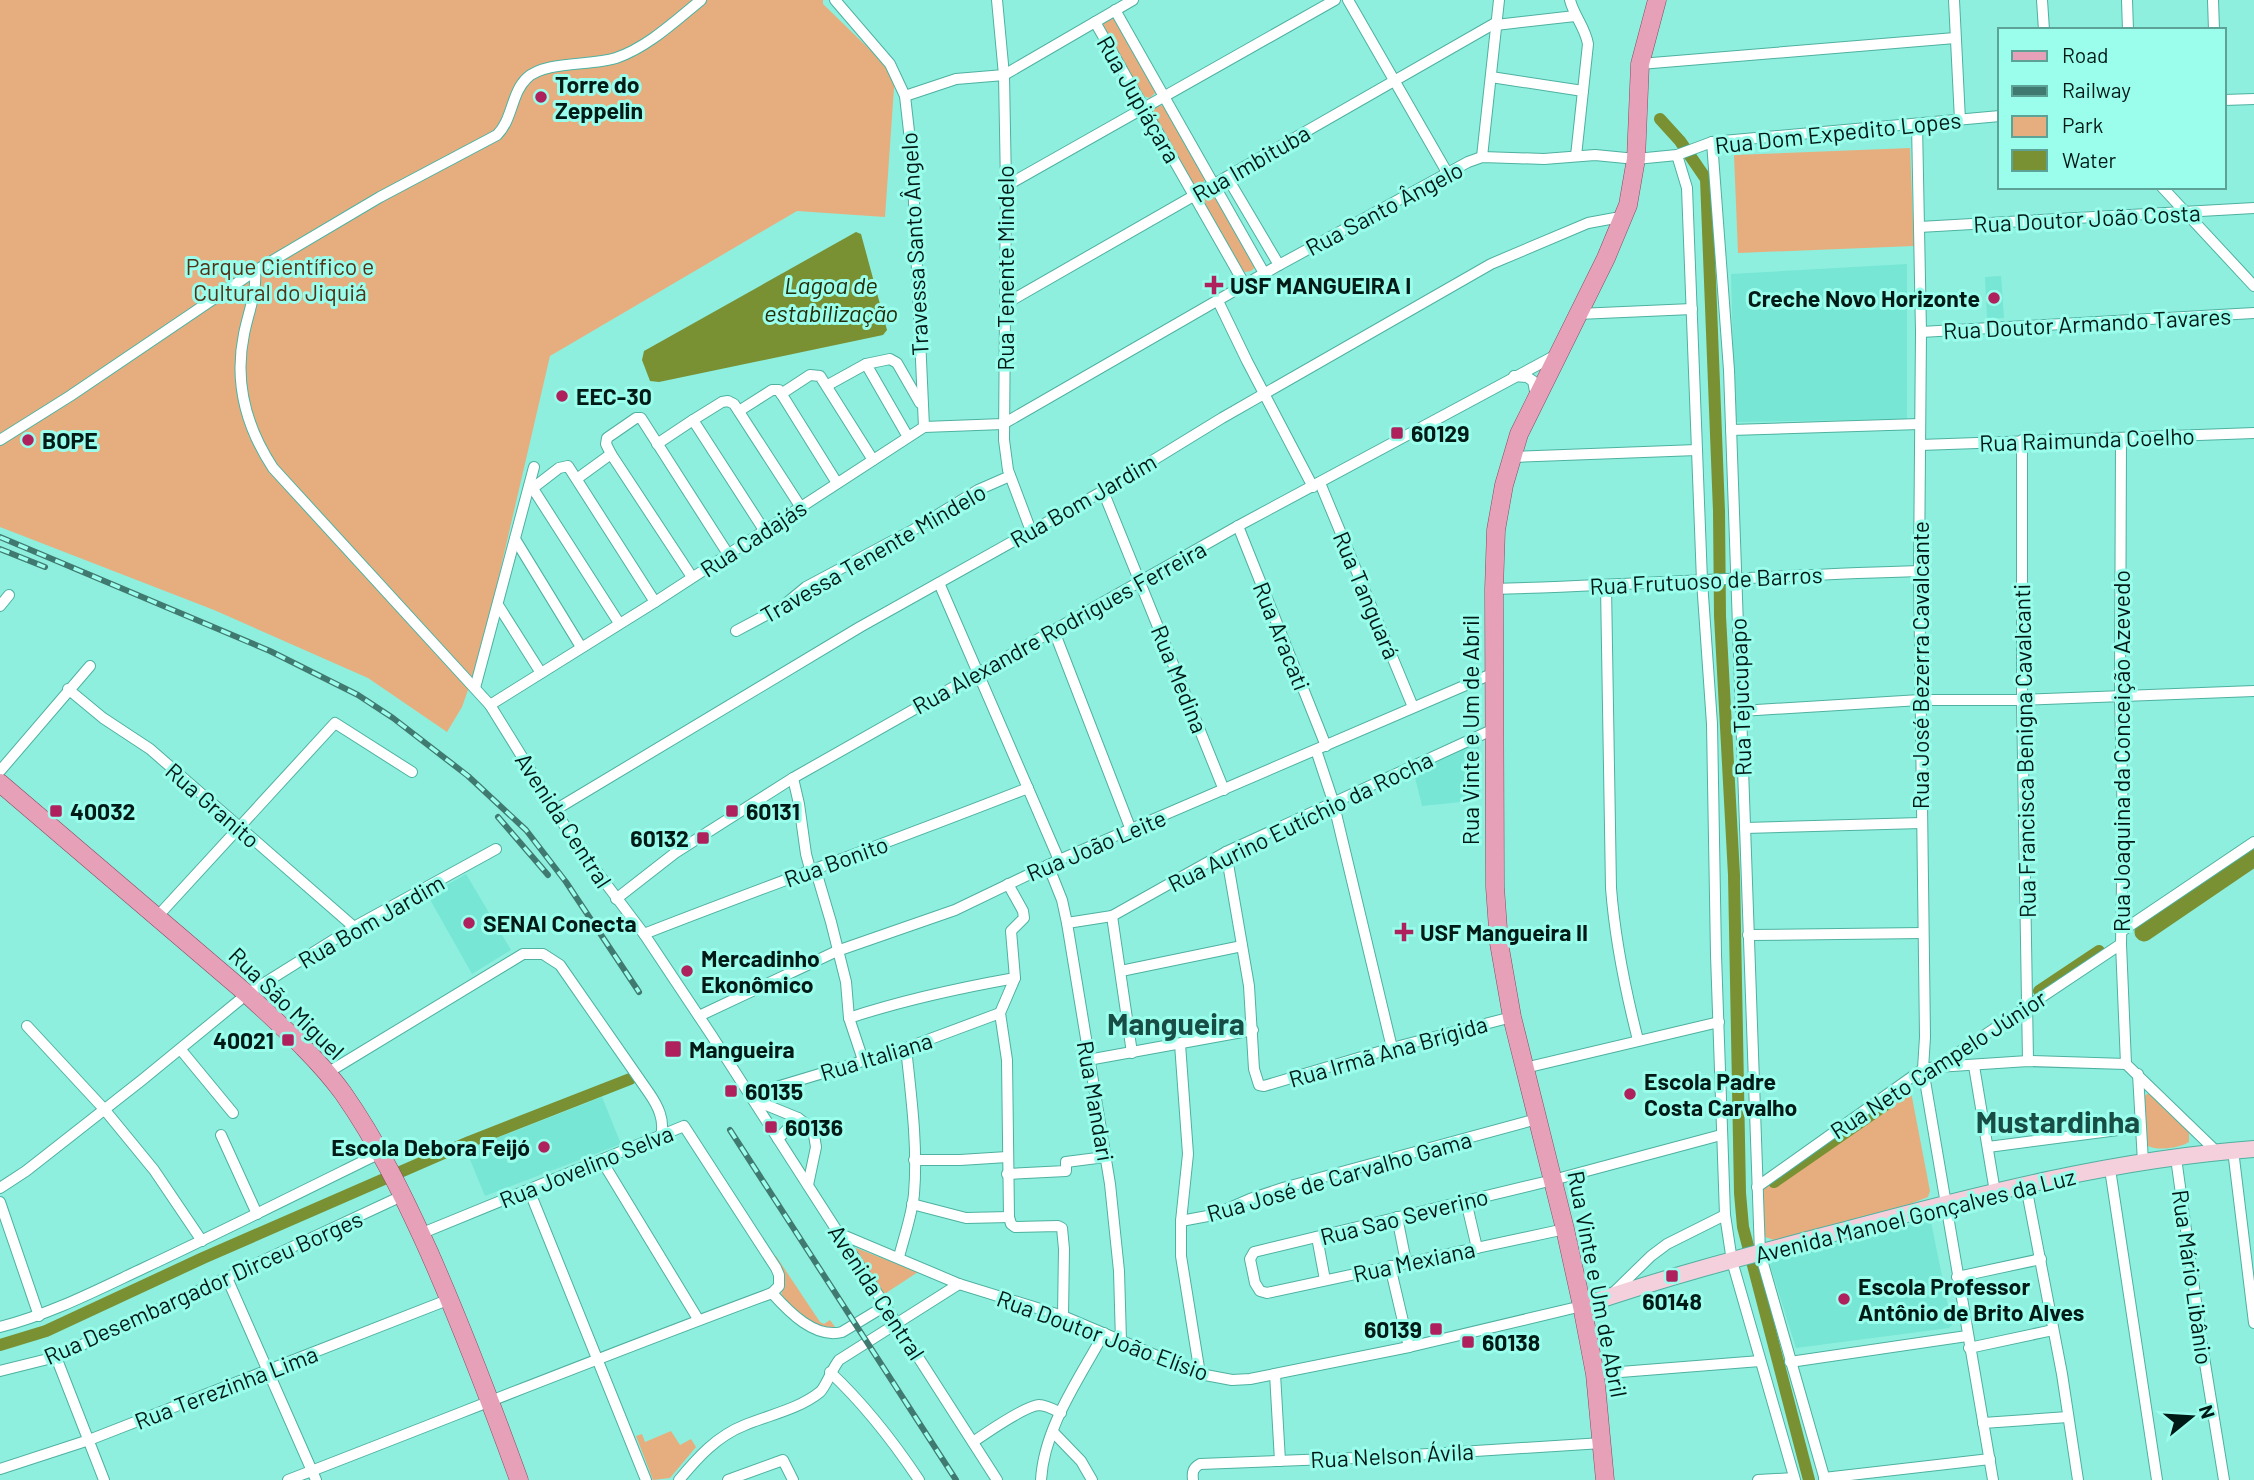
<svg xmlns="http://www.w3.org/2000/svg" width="2254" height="1480" viewBox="0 0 2254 1480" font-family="Barlow,sans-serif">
	<rect width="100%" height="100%" fill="#8eefde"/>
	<g fill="#77e6d4">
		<path d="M1907 264V419L1735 422 1731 274Z"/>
		<path d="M2001 276 2004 318 1987 319 1985 277Z"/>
		<path d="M1479 739 1480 800 1422 806 1413 769Z"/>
		<path d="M466 874 511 950 472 974 428 896Z"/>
		<path d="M602 1097 621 1144 485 1196 466 1150Z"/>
		<path d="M1928 1220 1931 1222 1952 1325 1949 1328 1796 1348 1770 1265 1773 1261Z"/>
	</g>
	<g fill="#e6ae7e">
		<path d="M0 0H823V4L895 74 885 217 797 211 550 356 481 653 462 707 447 732 368 678 214 610 0 527Z"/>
		<path d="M1111 18 1116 20 1155 88V93L1150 98 1143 96 1102 27 1105 22Z"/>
		<path d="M1158 105 1164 106 1205 179 1202 185H1193L1153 115 1154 108Z"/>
		<path d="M1910 148 1914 246 1738 253 1734 155Z"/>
		<path d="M1209 192 1213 193 1255 267 1251 271 1245 272 1242 269 1204 203 1203 197Z"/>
		<path d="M1902 1087 1909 1088 1911 1092 1930 1191 1928 1197 1910 1204 1774 1240 1765 1237 1762 1191 1768 1182Z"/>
		<path d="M2147 1094H2151L2189 1131V1142C2179 1148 2159 1151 2148 1146L2142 1098Z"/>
		<path d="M851 1246 918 1272 883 1295Z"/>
		<path d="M776 1256 820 1322 824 1324 830 1320 838 1331 824 1334 781 1297 783 1282 773 1258Z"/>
		<path d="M671 1431 680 1445 691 1439 696 1447 670 1478 653 1480 636 1436 642 1434 645 1442Z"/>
	</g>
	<path fill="#799033" d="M856 232 861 234 887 330 883 335 659 382 650 381 642 360 644 351Z"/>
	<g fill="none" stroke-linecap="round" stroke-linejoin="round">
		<g stroke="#799033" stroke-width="12">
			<path d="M1660 119 1680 141 1706 179 1719 511 1720 616 1734 875 1740 1193 1743 1227 1809 1480"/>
			<path d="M2039 991 2099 951"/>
			<path d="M1774 1182 1888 1103"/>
			<path d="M0 1345 46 1331 203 1258 469 1142 630 1079"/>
		</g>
		<path stroke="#799033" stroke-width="19" d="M2144 932 2254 857"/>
		<g stroke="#4eb1a1" stroke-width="12">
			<g id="minor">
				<path d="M835 0 890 64 905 96 912 158 924 427"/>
				<path d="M997 0 1004 75 1006 186 1004 440 1008 470 1031 531"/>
				<path d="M1348 0 1448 174"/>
				<path d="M1570 0C1574 16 1585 27 1588 44L1576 156"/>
				<path d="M1954 0 1960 120"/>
				<path d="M2042 0 2044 30"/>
				<path d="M2127 0 2128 30"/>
				<path d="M2213 0 2214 30"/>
				<path d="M1115 10 1264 273"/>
				<path d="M1095 22 1245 285"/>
				<path d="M1496 25 1575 16"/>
				<path d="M1640 64 1955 38"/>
				<path d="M1491 77 1583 91"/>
				<path d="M905 96 956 79 1004 75 1133 0"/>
				<path d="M2224 100 2254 99"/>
				<path d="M1917 124 1921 332 1919 571 1925 1037 1923 1069 1993 1480"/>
				<path d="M1712 142 1729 370 1760 1253 1825 1480"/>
				<path d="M1677 155 1687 188 1702 581 1712 724 1716 955 1725 1215 1732 1261 1795 1480"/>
				<path d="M1482 157 1499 0"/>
				<path d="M1227 177 1279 265"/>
				<path d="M1006 186 1335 0"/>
				<path d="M2162 187 2254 286"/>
				<path d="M1919 227 2254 208"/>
				<path d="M255 271C257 293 248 313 244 334 234 382 246 427 273 468L490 705 576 844 644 934 712 1036 997 1480"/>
				<path d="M1218 301 1247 361 1313 487"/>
				<path d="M1005 304 1497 22"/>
				<path d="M1578 314 1692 309"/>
				<path d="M1921 332 2254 313"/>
				<path d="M866 364 908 437"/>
				<path d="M1514 376 1527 377 1533 381 1536 396"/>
				<path d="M828 385 866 364 890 359 897 363 920 403"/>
				<path d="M781 394 810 375 820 376 873 460"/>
				<path d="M739 411 772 390H779L837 483"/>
				<path d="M693 420 722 402 728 401 734 404 800 506"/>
				<path d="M1731 430 1920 424"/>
				<path d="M2121 439 2120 697 2123 823 2121 944 2126 1064"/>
				<path d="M0 440 70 396 255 271 380 197 497 135C513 119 511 93 527 78 545 61 590 66 616 58 648 47 675 21 701 0"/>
				<path d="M2022 440V700L2028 1061"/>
				<path d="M657 444 693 420 764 530"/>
				<path d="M1920 445 2254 433"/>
				<path d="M611 454 606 444 607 438 636 418H641L728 554"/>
				<path d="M1512 457 1697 450"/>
				<path d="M578 478 611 454 692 577"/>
				<path d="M1320 483 1413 707"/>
				<path d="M530 484 619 623"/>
				<path d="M533 488 559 468 568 466 655 602"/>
				<path d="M1103 491 1224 790"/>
				<path d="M1238 526 1326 746"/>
				<path d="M515 539 581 647"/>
				<path d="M939 583 1059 860"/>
				<path d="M1606 586 1611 888C1615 940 1625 989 1638 1040"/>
				<path d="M1494 589C1636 585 1777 575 1919 571"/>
				<path d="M498 605 541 673"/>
				<path d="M0 606 9 595"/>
				<path d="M736 631 783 606 806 587 913 530 978 490 1010 476"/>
				<path d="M1054 631 1131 830"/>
				<path d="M475 688 534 467"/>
				<path d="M68 689 103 718 150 749 354 927"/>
				<path d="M490 705 655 602 924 427 1003 424 1279 265 1468 162 1482 157 1544 159 1595 155 1636 159 1677 155 1712 142 2000 116"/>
				<path d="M1741 711 1920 700H2022L2254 691"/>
				<path d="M1316 750 1333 801 1392 1048"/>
				<path d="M0 771 90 666"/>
				<path d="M793 778 799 804 806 854 810 869 818 878 831 922 846 982 849 1018 863 1060"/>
				<path d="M555 810 860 627 1103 491 1222 418 1491 264 1588 223 1615 218 1623 220"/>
				<path d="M1745 828 1921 823"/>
				<path d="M1226 852 1249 986 1254 1069 1259 1085 1264 1086 1392 1048 1512 1017"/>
				<path d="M1048 865 1062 900 1067 923 1110 1184 1119 1271 1121 1341"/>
				<path d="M1008 884 1023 911 1024 918 1011 931 1015 978 1000 1013 1007 1060 1009 1217 1011 1224 1015 1227 1058 1226 1062 1228 1064 1249 1063 1316"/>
				<path d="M616 899 675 853 793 778 1238 526 1558 354"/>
				<path d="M1112 916 1132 1053"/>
				<path d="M156 918 335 723 412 772"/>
				<path d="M1067 923 1112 916 1226 852 1494 729"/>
				<path d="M2122 931 2254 842"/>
				<path d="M644 934C772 884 901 838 1028 788"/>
				<path d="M1748 935 1923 933"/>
				<path d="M1121 971 1242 946"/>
				<path d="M699 1016 837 951 955 910 1059 860 1494 673"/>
				<path d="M849 1018C903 1000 959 988 1015 978"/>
				<path d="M27 1026 104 1109 154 1170 202 1241"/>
				<path d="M1180 1044 1188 1154 1181 1221V1256L1200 1374"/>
				<path d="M181 1050 233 1113"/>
				<path d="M1088 1060 1253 1030"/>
				<path d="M2126 1064 2217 1152"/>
				<path d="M1974 1066 1995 1192"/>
				<path d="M1937 1067 2028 1061 2126 1064"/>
				<path d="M1525 1068 1719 1022"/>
				<path d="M327 1073 523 954H543L560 965 649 1093C658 1106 665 1120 661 1136"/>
				<path d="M2138 1074 2143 1162"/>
				<path d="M750 1095 906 1048 1000 1013"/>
				<path d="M754 1100 798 1118 813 1129 816 1147 808 1185"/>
				<path d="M221 1135 257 1214"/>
				<path d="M778 1139 798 1118"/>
				<path d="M1988 1147 2141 1127"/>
				<path d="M2233 1150 2254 1323"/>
				<path d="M2176 1158 2202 1345 2224 1480"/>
				<path d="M914 1160H960L1007 1157"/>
				<path d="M602 1161 698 1319"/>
				<path d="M2110 1169 2157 1480"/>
				<path d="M1007 1174 1066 1171V1162L1105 1157"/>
				<path d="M2026 1186 2062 1374 2078 1480"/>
				<path d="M1757 1187 1923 1069 1937 1067 2121 944"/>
				<path d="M0 1188 26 1171 142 1080 247 994 354 927 496 849"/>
				<path d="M529 1190 646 1480"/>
				<path d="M1466 1201 1477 1248"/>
				<path d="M0 1202 39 1316"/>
				<path d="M912 1204 966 1218 1009 1217"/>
				<path d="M1397 1217 1406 1262"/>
				<path d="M1181 1221 1213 1215 1250 1199 1283 1188 1537 1119"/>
				<path d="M1565 1229 1267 1293 1260 1291 1255 1283 1250 1259 1254 1252 1553 1180 1721 1135"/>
				<path d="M838 1233 959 1284 1063 1316 1200 1374 1232 1380 1250 1379 1409 1347 1582 1306"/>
				<path d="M420 1234 684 1126 776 1268 779 1275V1286L772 1293"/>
				<path d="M1317 1237 1325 1280"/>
				<path d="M899 1257C904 1237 912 1215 914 1194 918 1146 911 1095 906 1048"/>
				<path d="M1390 1266 1409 1347"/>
				<path d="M1957 1277 2041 1259"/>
				<path d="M227 1278 316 1480"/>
				<path d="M1611 1295 1651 1256 1667 1244 1725 1215"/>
				<path d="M0 1327C51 1314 97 1290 144 1268 223 1231 301 1192 380 1153"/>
				<path d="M1969 1348 2053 1330"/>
				<path d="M56 1357 104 1480"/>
				<path d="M1790 1362 1967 1336"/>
				<path d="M0 1371 56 1357 404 1195"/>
				<path d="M830 1372C864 1404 893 1441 919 1480"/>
				<path d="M1275 1374 1280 1461"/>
				<path d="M1595 1374 1760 1361"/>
				<path d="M1983 1423 2068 1417"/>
				<path d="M1053 1432 1081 1461 1092 1480"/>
				<path d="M973 1442C986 1433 1025 1406 1039 1405 1046 1405 1055 1410 1061 1413"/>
				<path d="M0 1469 89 1440 450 1299"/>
				<path d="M1824 1478 1990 1459"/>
				<path d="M288 1480C449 1418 610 1353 772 1293 789 1312 815 1339 842 1332L885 1306"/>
				<path d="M679 1480C698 1457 717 1436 745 1425 769 1415 799 1409 820 1392 825 1388 832 1369 839 1360L959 1284"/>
				<path d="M728 1480 783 1460 793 1480"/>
				<path d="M1041 1480C1044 1427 1080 1378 1104 1333"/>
				<path d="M1193 1480C1192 1472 1193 1468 1200 1464L1382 1457 1602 1443"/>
				<path d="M1758 1480 1794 1478"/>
			</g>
		</g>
		<g stroke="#4eb1a1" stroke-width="18">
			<path id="secondary" d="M1582 1306C1671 1275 1762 1252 1853 1228 1984 1193 2118 1159 2254 1149"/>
		</g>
		<g stroke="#8b4960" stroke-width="19">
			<g id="primary">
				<path d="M0 783 247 994C280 1025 316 1056 343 1093 378 1143 404 1197 429 1252 462 1327 491 1403 519 1480"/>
				<path d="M1605 1480 1595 1374 1582 1306 1565 1229 1512 1017 1499 943 1495 887 1494 589 1496 530 1504 485 1519 434 1606 258 1628 205 1636 159 1640 64 1657 0"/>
			</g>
		</g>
		<use href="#minor" stroke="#fff" stroke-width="10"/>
		<use href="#secondary" stroke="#f3d0db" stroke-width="16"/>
		<use href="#primary" stroke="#e6a1b8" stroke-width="18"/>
		<g stroke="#40796f" stroke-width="6">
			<g id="rail">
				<path d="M0 537 270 651 358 695 393 718 468 776 526 830 566 882 639 992"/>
				<path d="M0 549 45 567"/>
				<path d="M498 817 548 875"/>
				<path d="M730 1130 956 1480"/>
			</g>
		</g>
		<use href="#rail" stroke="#9bfdec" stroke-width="3.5" stroke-dasharray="10" stroke-linecap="butt"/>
	</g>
	<g fill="#ae215c" stroke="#9bfdec" stroke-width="2.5">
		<circle cx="541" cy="97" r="7"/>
		<path d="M1210.5 274.5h7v7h7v7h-7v7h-7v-7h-7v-7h7z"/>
		<circle cx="1994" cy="298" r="7"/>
		<circle cx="562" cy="396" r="7"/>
		<rect x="1390" y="426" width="14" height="14" rx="3.5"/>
		<circle cx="28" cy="440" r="7"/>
		<rect x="49" y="804" width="14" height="14" rx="3.5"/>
		<rect x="725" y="804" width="14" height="14" rx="3.5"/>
		<rect x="696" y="831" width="14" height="14" rx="3.5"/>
		<circle cx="469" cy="923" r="7"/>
		<path d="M1400.5 921.5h7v7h7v7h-7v7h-7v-7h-7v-7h7z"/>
		<circle cx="687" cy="971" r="7"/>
		<rect x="281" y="1033" width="14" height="14" rx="3.5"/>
		<rect x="664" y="1040" width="18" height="18" rx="3.5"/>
		<rect x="724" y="1084" width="14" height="14" rx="3.5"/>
		<circle cx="1630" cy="1094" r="7"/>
		<rect x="764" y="1120" width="14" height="14" rx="3.5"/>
		<circle cx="544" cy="1147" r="7"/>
		<rect x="1665" y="1269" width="14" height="14" rx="3.5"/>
		<circle cx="1844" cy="1299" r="7"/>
		<rect x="1429" y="1322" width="14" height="14" rx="3.5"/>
		<rect x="1461" y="1335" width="14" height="14" rx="3.5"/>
	</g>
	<g text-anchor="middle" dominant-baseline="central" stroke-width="6" stroke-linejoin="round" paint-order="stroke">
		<g font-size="23" font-weight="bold" fill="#001a16" stroke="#9bfdec" text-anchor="start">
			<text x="555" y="84">Torre do<tspan x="555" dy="26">Zeppelin</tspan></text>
			<text x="1230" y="285">USF MANGUEIRA I</text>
			<text x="1980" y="298" text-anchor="end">Creche Novo Horizonte</text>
			<text x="576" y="396">EEC-30</text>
			<text x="1411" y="433">60129</text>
			<text x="42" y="440">BOPE</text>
			<text x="70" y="811">40032</text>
			<text x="746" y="811">60131</text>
			<text x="689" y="838" text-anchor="end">60132</text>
			<text x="483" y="923">SENAI Conecta</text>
			<text x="1420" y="932">USF Mangueira II</text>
			<text x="701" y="958">Mercadinho<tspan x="701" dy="26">Ekonômico</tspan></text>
			<text x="274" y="1040" text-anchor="end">40021</text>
			<text x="689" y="1049">Mangueira</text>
			<text x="1644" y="1081">Escola Padre<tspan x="1644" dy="26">Costa Carvalho</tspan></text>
			<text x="745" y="1091">60135</text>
			<text x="785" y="1127">60136</text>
			<text x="530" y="1147" text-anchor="end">Escola Debora Feijó</text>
			<text x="1858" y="1286">Escola Professor<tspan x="1858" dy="26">Antônio de Brito Alves</tspan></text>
			<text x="1672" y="1301" text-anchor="middle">60148</text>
			<text x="1422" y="1329" text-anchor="end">60139</text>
			<text x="1482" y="1342">60138</text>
		</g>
		<g font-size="23" fill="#001a16" stroke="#9bfdec">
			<text transform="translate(1139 99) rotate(60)">Rua Jupiáçara</text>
			<text transform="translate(1838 132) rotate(-6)">Rua Dom Expedito Lopes</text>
			<text transform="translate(1251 163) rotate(-30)">Rua Imbituba</text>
			<text transform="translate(1384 208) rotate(-28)">Rua Santo Ângelo</text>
			<text transform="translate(2087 218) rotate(-3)">Rua Doutor João Costa</text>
			<text transform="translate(914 244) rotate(-93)">Travessa Santo Ângelo</text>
			<text transform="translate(1005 268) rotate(-90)">Rua Tenente Mindelo</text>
			<text transform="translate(2087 323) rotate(-3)">Rua Doutor Armando Tavares</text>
			<text transform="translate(2087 439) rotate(-2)">Rua Raimunda Coelho</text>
			<text transform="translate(1083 500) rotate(-30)">Rua Bom Jardim</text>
			<text transform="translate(753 538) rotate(-33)">Rua Cadajás</text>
			<text transform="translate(873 553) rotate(-30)">Travessa Tenente Mindelo</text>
			<text transform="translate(1706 580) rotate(-3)">Rua Frutuoso de Barros</text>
			<text transform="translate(1367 595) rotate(67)">Rua Tanguará</text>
			<text transform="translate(1059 627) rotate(-29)">Rua Alexandre Rodrigues Ferreira</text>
			<text transform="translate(1282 636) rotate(68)">Rua Aracati</text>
			<text transform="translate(1920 665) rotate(-90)">Rua José Bezerra Cavalcante</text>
			<text transform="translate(1180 679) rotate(68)">Rua Medina</text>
			<text transform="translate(1740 697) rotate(-92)">Rua Tejucupapo</text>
			<text transform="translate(1470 730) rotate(-90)">Rua Vinte e Um de Abril</text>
			<text transform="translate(2024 751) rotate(-91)">Rua Francisca Benigna Cavalcanti</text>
			<text transform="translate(2121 751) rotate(-90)">Rua Joaquina da Conceição Azevedo</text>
			<text transform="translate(213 805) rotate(41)">Rua Granito</text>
			<text transform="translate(564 820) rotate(57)">Avenida Central</text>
			<text transform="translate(1300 821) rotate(-26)">Rua Aurino Eutíchio da Rocha</text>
			<text transform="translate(1096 845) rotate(-23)">Rua João Leite</text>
			<text transform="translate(836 861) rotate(-20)">Rua Bonito</text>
			<text transform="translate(371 921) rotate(-30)">Rua Bom Jardim</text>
			<text transform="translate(287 1003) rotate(44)">Rua São Miguel</text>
			<text transform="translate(1388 1051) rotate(-16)">Rua Irmã Ana Brígida</text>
			<text transform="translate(876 1056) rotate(-17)">Rua Italiana</text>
			<text transform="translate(1938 1064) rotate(-33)">Rua Neto Campelo Júnior</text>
			<text transform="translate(1096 1101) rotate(80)">Rua Mandari</text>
			<text transform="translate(586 1166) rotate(-22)">Rua Jovelino Selva</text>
			<text transform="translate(1339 1176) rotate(-16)">Rua José de Carvalho Gama</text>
			<text transform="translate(1915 1215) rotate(-14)">Avenida Manoel Gonçalves da Luz</text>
			<text transform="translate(1404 1216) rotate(-14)">Rua Sao Severino</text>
			<text transform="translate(1414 1261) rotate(-12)">Rua Mexiana</text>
			<text transform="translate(2193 1277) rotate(82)">Rua Mário Libânio</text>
			<text transform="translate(1598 1284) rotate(79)">Rua Vinte e Um de Abril</text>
			<text transform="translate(203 1287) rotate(-24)">Rua Desembargador Dirceu Borges</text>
			<text transform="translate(877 1292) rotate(57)">Avenida Central</text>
			<text transform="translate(1103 1335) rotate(20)">Rua Doutor João Elísio</text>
			<text transform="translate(226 1387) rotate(-21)">Rua Terezinha Lima</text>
			<text transform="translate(1392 1455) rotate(-3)">Rua Nelson Ávila</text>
		</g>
		<g font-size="23" fill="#523317" stroke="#9bfdec">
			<text x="280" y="266">Parque Científico e<tspan x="280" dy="26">Cultural do Jiquiá</tspan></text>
		</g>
		<g font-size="24" font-style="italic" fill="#252e06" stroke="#9bfdec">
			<text x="831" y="284">Lagoa de<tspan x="831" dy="28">estabilização</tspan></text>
		</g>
		<g font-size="30" font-weight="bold" fill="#174d45" stroke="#9bfdec">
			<text x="1176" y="1023">Mangueira</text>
			<text x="2058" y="1121">Mustardinha</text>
		</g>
	</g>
	<rect x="1998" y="28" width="228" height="161" fill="#9bfdec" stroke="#5da296" stroke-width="2"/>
	<rect x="2012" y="51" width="35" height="10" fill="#e6a1b8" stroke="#5da296" stroke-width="2"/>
	<text x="2062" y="63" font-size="21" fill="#001a16">Road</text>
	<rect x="2012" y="86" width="35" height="10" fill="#40796f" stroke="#5da296" stroke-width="2"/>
	<text x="2062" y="98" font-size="21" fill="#001a16">Railway</text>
	<rect x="2012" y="116" width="35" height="21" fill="#e6ae7e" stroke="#5da296" stroke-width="2"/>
	<text x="2062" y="133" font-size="21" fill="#001a16">Park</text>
	<rect x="2012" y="150" width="35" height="21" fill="#799033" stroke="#5da296" stroke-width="2"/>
	<text x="2062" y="168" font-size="21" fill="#001a16">Water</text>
	<g transform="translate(2191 1417) rotate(72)" stroke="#9bfdec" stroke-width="5" paint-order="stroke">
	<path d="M0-5L12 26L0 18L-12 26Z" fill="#001a16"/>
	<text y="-10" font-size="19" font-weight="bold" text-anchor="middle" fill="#001a16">N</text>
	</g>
</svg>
